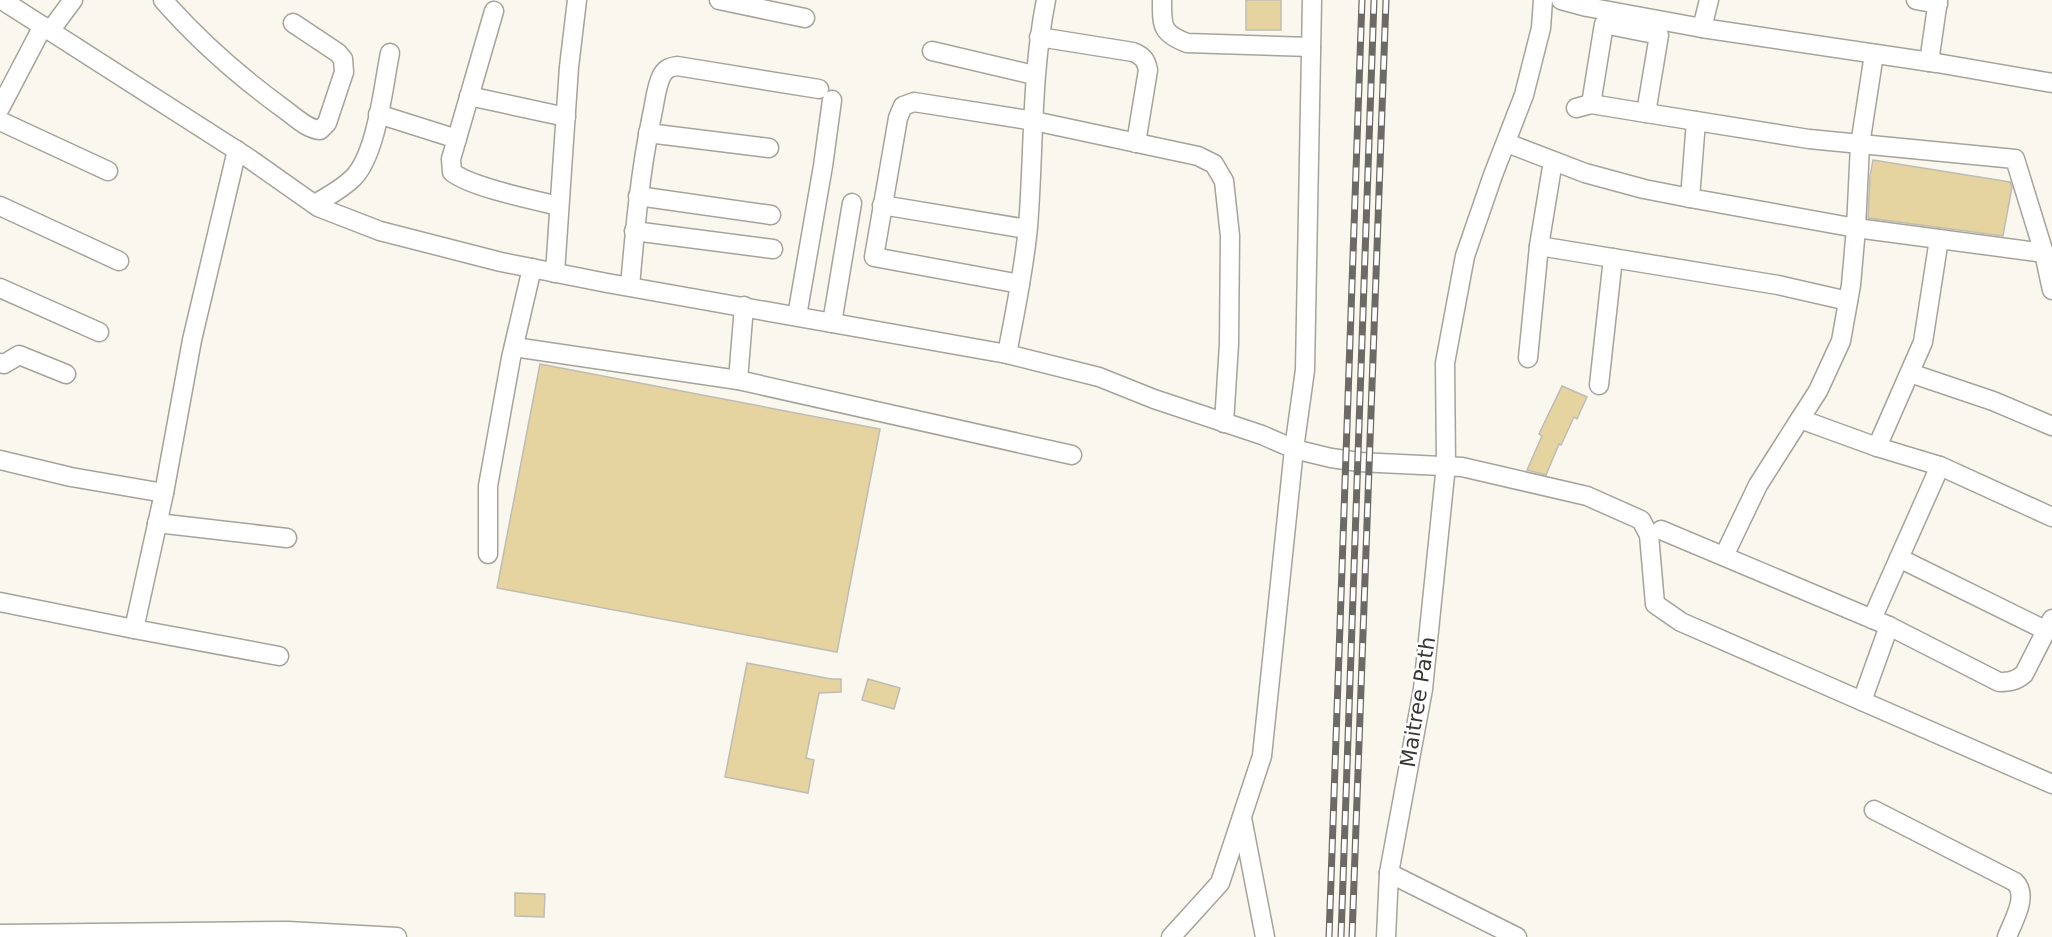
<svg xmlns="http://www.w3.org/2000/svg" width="2052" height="937" viewBox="0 0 2052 937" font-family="'DejaVu Sans',sans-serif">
	<rect width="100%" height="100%" fill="#faf7ee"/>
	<g fill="#e5d4a0" stroke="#bfbcb3" stroke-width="1.5">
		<rect x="1246" y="0" width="35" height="30"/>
		<path d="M1873 160 2010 182 2012 187 2003 236 1868 218 1870 176Z"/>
		<path d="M540 364 880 429 837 652 497 588Z"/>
		<path d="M1562 386 1587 397 1577 419 1574 417 1561 445 1559 444 1546 475 1531 471 1527 470 1542 436 1539 434Z"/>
		<path d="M747 663 831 679H841V692L819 693 806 758 814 760 808 793 725 777Z"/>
		<path d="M868 679 900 688 894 709 862 700Z"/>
		<path d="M515 893 545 894 544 917 515 916Z"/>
	</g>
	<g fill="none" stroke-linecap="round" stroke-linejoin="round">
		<g stroke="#a6a39a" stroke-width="21">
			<g id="minor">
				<path d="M2 0 247 157 318 207 380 231 501 262 607 283 1007 354 1099 377 1154 399 1262 435 1294 449 1331 458 1359 462 1462 467 1587 496 1641 520 1649 535 1655 604 1681 622 2052 784"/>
				<path d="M163 0C199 41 240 77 284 109 295 117 307 129 320 130L327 123 344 72 343 59 338 53 293 23"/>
				<path d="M719 0 805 18"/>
				<path d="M1162 0C1162 26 1161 33 1187 43L1311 47"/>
				<path d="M1561 0 1587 7 1702 28 1937 63 2052 83"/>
				<path d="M1916 0 1938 4"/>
				<path d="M494 11 451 159 452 172C470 187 534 200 559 206"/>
				<path d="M1702 28 1709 0"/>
				<path d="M50 31 73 0"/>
				<path d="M1039 37 1133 52C1143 56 1146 60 1148 70L1136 143"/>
				<path d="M932 51 1034 75"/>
				<path d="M1929 62 1938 0"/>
				<path d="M469 96 566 117"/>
				<path d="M1591 104 1604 24 1659 35 1646 113 1809 139 2015 159 2044 253 2052 290"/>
				<path d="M0 108 43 26"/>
				<path d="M1576 108 1591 104 1646 113"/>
				<path d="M378 114 457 139"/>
				<path d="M0 121 108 171"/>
				<path d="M648 133 769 148"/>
				<path d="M1507 143 1585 173 1644 189 1690 198 1696 121"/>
				<path d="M638 196 771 215"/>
				<path d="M1690 198 1856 228 2044 253"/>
				<path d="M315 204C328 196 342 189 353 178 377 154 383 87 390 53"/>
				<path d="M882 205 1027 229"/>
				<path d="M0 206 119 261"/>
				<path d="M634 231 773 249"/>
				<path d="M1539 246 1778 285 1848 301"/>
				<path d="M555 273 569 67 577 0"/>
				<path d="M1020 284 874 257 898 118 903 106 914 102 1034 121 1198 156 1214 164 1224 181 1230 236 1229 344 1224 423"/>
				<path d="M630 286C635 229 640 172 652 115 655 102 656 86 662 75 666 68 671 67 677 66L819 89"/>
				<path d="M0 288 99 332"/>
				<path d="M797 316 823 166 832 100"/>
				<path d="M832 323 852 203"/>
				<path d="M514 347 738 380 1072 455"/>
				<path d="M1007 354C1015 312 1024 270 1028 227 1034 151 1031 75 1046 0"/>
				<path d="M1528 358 1539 246 1553 161"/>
				<path d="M0 363 4 364 19 355 66 374"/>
				<path d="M1910 373 1993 401 2052 426"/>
				<path d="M738 380 744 306"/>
				<path d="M1599 385 1613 258"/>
				<path d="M1800 419 1818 391 1841 341 1851 285 1856 228 1860 145 1874 54"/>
				<path d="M1877 447 1923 342 1939 239"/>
				<path d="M0 460 71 477 164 493 192 340 237 150"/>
				<path d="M157 523 287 538"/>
				<path d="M1661 530 1889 626"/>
				<path d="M488 554V486L511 358 532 268"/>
				<path d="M1724 556 1758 485 1800 419 1877 447 1940 466 2052 517"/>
				<path d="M1899 558 2047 631"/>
				<path d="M0 602 134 629 279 656"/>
				<path d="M1872 619 1940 466"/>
				<path d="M134 629 164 493"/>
				<path d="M1862 701 1889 626 1999 682C2009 682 2016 681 2024 674L2052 619"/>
				<path d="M1874 810 2015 882C2029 896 2013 921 2007 937"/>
				<path d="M1242 818 1265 937"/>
				<path d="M1389 873 1517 937"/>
				<path d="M0 934 288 931 397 937"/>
				<path d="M1171 937 1220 883 1262 756 1294 449 1305 370 1312 0"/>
				<path d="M1386 937 1389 873 1423 689 1446 465 1445 363 1465 256 1493 175 1524 95 1541 28 1543 0"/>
			</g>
		</g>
		<use href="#minor" stroke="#fff" stroke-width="18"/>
		<g stroke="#6b6a65" stroke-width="7">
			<g id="rail">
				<path d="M1329 937 1362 0"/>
				<path d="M1341 937 1374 0"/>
				<path d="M1352 937 1386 0"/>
			</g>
		</g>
		<use href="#rail" stroke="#fff" stroke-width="4.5" stroke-dasharray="14" stroke-linecap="butt"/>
	</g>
	<g text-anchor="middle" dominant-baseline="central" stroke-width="4.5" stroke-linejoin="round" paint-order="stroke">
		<g font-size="21" fill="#373633" stroke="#fff">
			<text transform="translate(1418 702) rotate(-81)">Maitree Path</text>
		</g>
	</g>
</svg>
